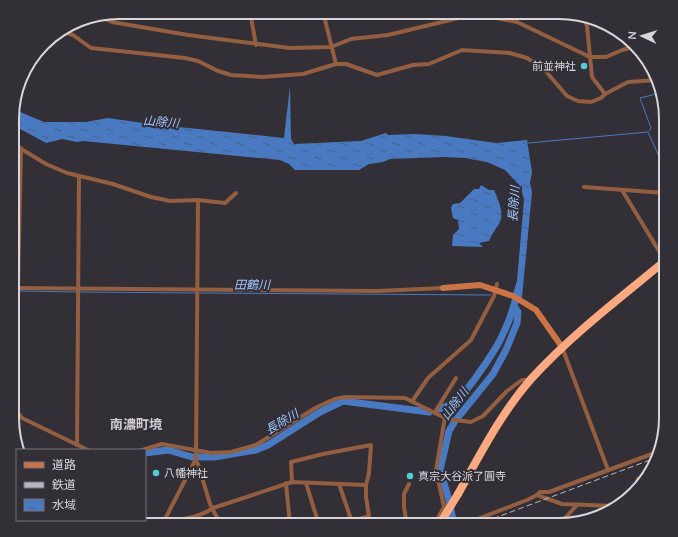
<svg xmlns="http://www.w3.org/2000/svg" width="678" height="537" viewBox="0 0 678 537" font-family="'Nunito Sans','Noto Sans JP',sans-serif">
	<defs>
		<pattern id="water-ripples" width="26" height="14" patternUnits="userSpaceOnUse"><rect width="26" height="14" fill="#4979c1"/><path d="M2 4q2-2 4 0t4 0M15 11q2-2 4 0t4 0" fill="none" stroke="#46628e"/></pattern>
	</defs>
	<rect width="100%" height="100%" fill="#332f36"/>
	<g fill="url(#water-ripples)">
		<path d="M290 86 291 139 294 144 361 141 386 133 388 135 415 134 446 136 496 143 527 140 532 172 530 183 532 192 522 298 513 294 517 281 524 200 521 187 505 170 487 162 465 158 444 157 390 159 383 162 369 164 359 170H295L289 164 280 160 83 141 77 142 62 139 46 143 13 125V109L44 122H86L108 118 150 124 284 138Z"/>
		<path d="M481 185 489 190H494C498 199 505 214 499 224 495 230 492 234 489 241L479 243 483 247 452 246 453 235 459 229 458 220 453 218 451 208 453 204 460 203 474 189H479Z"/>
	</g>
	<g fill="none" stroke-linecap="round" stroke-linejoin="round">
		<g stroke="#4979c1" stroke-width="1">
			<path d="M649 131 651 128 640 98 660 93"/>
			<path d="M528 143 648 132 666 172"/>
			<path d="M13 291H16"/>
			<path d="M20 291 76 292"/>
			<path d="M80 292 196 293"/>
			<path d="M200 293 491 295"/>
		</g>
		<g stroke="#4979c1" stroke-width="7">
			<path d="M439 409C445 407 451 405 456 401 467 392 496 350 502 336 509 322 514 308 517 293"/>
			<path d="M145 453 168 450 192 457H214L256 450 268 445 320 412 343 401 429 412"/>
			<path d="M454 525 449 500 440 470 449 431 455 421 493 374 506 350 517 323 518 312 514 306"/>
		</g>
		<g stroke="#945e41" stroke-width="4">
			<path d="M250 12 256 45"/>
			<path d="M323 12 336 64"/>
			<path d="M97 16 112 22 188 35 290 48 331 47 351 39 388 35 471 15 486 16 517 22 590 57H606L622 50 630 48 638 49"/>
			<path d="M583 16 587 26 592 77 605 94"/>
			<path d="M517 22 515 13 520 12"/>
			<path d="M61 31 73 35 91 48 185 58 198 61 218 71 231 75 262 77 303 74 336 64H346L377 75 413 65 429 64 462 50 510 53 527 58 543 68 567 96 578 101 591 102 601 98 605 94 628 82 657 80"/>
			<path d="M13 144 46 164 67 173 113 184 151 197 170 201 198 200 225 203 236 193"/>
			<path d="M584 187 665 193"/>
			<path d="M622 190 665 261"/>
			<path d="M13 288 377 291 443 288"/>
			<path d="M562 347 608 470"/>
			<path d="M413 400 428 378 471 340 494 296 497 284"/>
			<path d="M12 404 22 418 88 450"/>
			<path d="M16 409 18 401V288L21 148"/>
			<path d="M435 412 456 378"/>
			<path d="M445 417 436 470 448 525"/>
			<path d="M77 445 79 176"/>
			<path d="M142 450 162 444 211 453 231 452 256 445 317 407 335 399 345 397 405 398 447 419 471 422 483 416 507 391 522 380H530"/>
			<path d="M195 461 198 464 210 504 221 525"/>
			<path d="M286 483 290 525"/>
			<path d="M306 483 319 525"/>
			<path d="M339 484 353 525"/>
			<path d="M632 494 638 479"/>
			<path d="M537 495 562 504 615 506"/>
			<path d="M163 523 196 459 198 200"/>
			<path d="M154 525C175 519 195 520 213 508L292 482 366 485 369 473 371 445 323 454 291 462 292 482"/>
			<path d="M340 525 369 516 366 497V485"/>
			<path d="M407 525 404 507V494L409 484"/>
			<path d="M434 525 445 505"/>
			<path d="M462 525 527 500 537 495 540 492H549L660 451"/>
			<path d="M559 525 576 506"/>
		</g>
		<path stroke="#cb7546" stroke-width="6" d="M443 288 480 285 513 296 536 310 562 347"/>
		<path stroke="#faa980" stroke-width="8" d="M458 494C480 455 501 413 531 379 571 335 620 298 666 260"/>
		<path stroke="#bab7bc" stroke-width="1" stroke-dasharray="6 3" stroke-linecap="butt" d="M476 525 658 457"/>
		<path stroke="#faa980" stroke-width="8" d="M439 525 458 494"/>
	</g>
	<g fill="#52ccd6" stroke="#332f36" stroke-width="1.5">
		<circle cx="584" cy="66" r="4"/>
		<circle cx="156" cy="473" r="4"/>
		<circle cx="410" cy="476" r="4"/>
	</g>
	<g text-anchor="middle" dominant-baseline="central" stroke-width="4" stroke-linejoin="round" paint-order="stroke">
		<g font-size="11" fill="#d9d6da" stroke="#332f36" text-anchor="start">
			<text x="576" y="66" text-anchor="end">前並神社</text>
			<text x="164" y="473">八幡神社</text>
			<text x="418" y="476">真宗大谷派了圓寺</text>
		</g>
		<g font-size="12" font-style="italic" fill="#9fc5ff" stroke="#332f36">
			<text transform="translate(161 122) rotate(5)">山除川</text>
			<text transform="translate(514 204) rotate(-86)">長除川</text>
			<text x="252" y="285">田鶴川</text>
			<text transform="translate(455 404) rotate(-53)">山除川</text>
			<text transform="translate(282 422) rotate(-31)">長除川</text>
		</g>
		<g font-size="13" font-weight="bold" fill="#d2ccd5" stroke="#332f36">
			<text x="136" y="425">南濃町境</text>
		</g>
	</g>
	<path d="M0 0H678V537H0ZM119 19H559A100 100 0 0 1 659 119V418A100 100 0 0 1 559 518H119A100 100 0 0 1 19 418V119A100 100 0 0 1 119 19Z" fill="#332f36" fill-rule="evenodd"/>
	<path fill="none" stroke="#d9d6da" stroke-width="2" d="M119 19H559A100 100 0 0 1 659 119V418A100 100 0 0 1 559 518H119A100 100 0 0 1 19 418V119A100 100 0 0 1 119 19Z"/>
	<rect x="16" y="449" width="130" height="72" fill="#332f36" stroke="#757278"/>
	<rect x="24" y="462" width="20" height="6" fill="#cb7546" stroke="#757278"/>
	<text x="52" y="469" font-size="12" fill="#d9d6da">道路</text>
	<rect x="24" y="482" width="20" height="6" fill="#bab7bc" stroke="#757278"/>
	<text x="52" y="489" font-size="12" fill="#d9d6da">鉄道</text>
	<rect x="24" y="499" width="20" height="12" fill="url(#water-ripples)" stroke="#757278"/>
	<text x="52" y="509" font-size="12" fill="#d9d6da">水域</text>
	<g transform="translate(642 36) rotate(274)" stroke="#332f36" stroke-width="3" paint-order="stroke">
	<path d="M0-3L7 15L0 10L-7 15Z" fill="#d9d6da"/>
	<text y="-6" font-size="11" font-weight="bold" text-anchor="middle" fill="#d9d6da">N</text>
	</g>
</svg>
